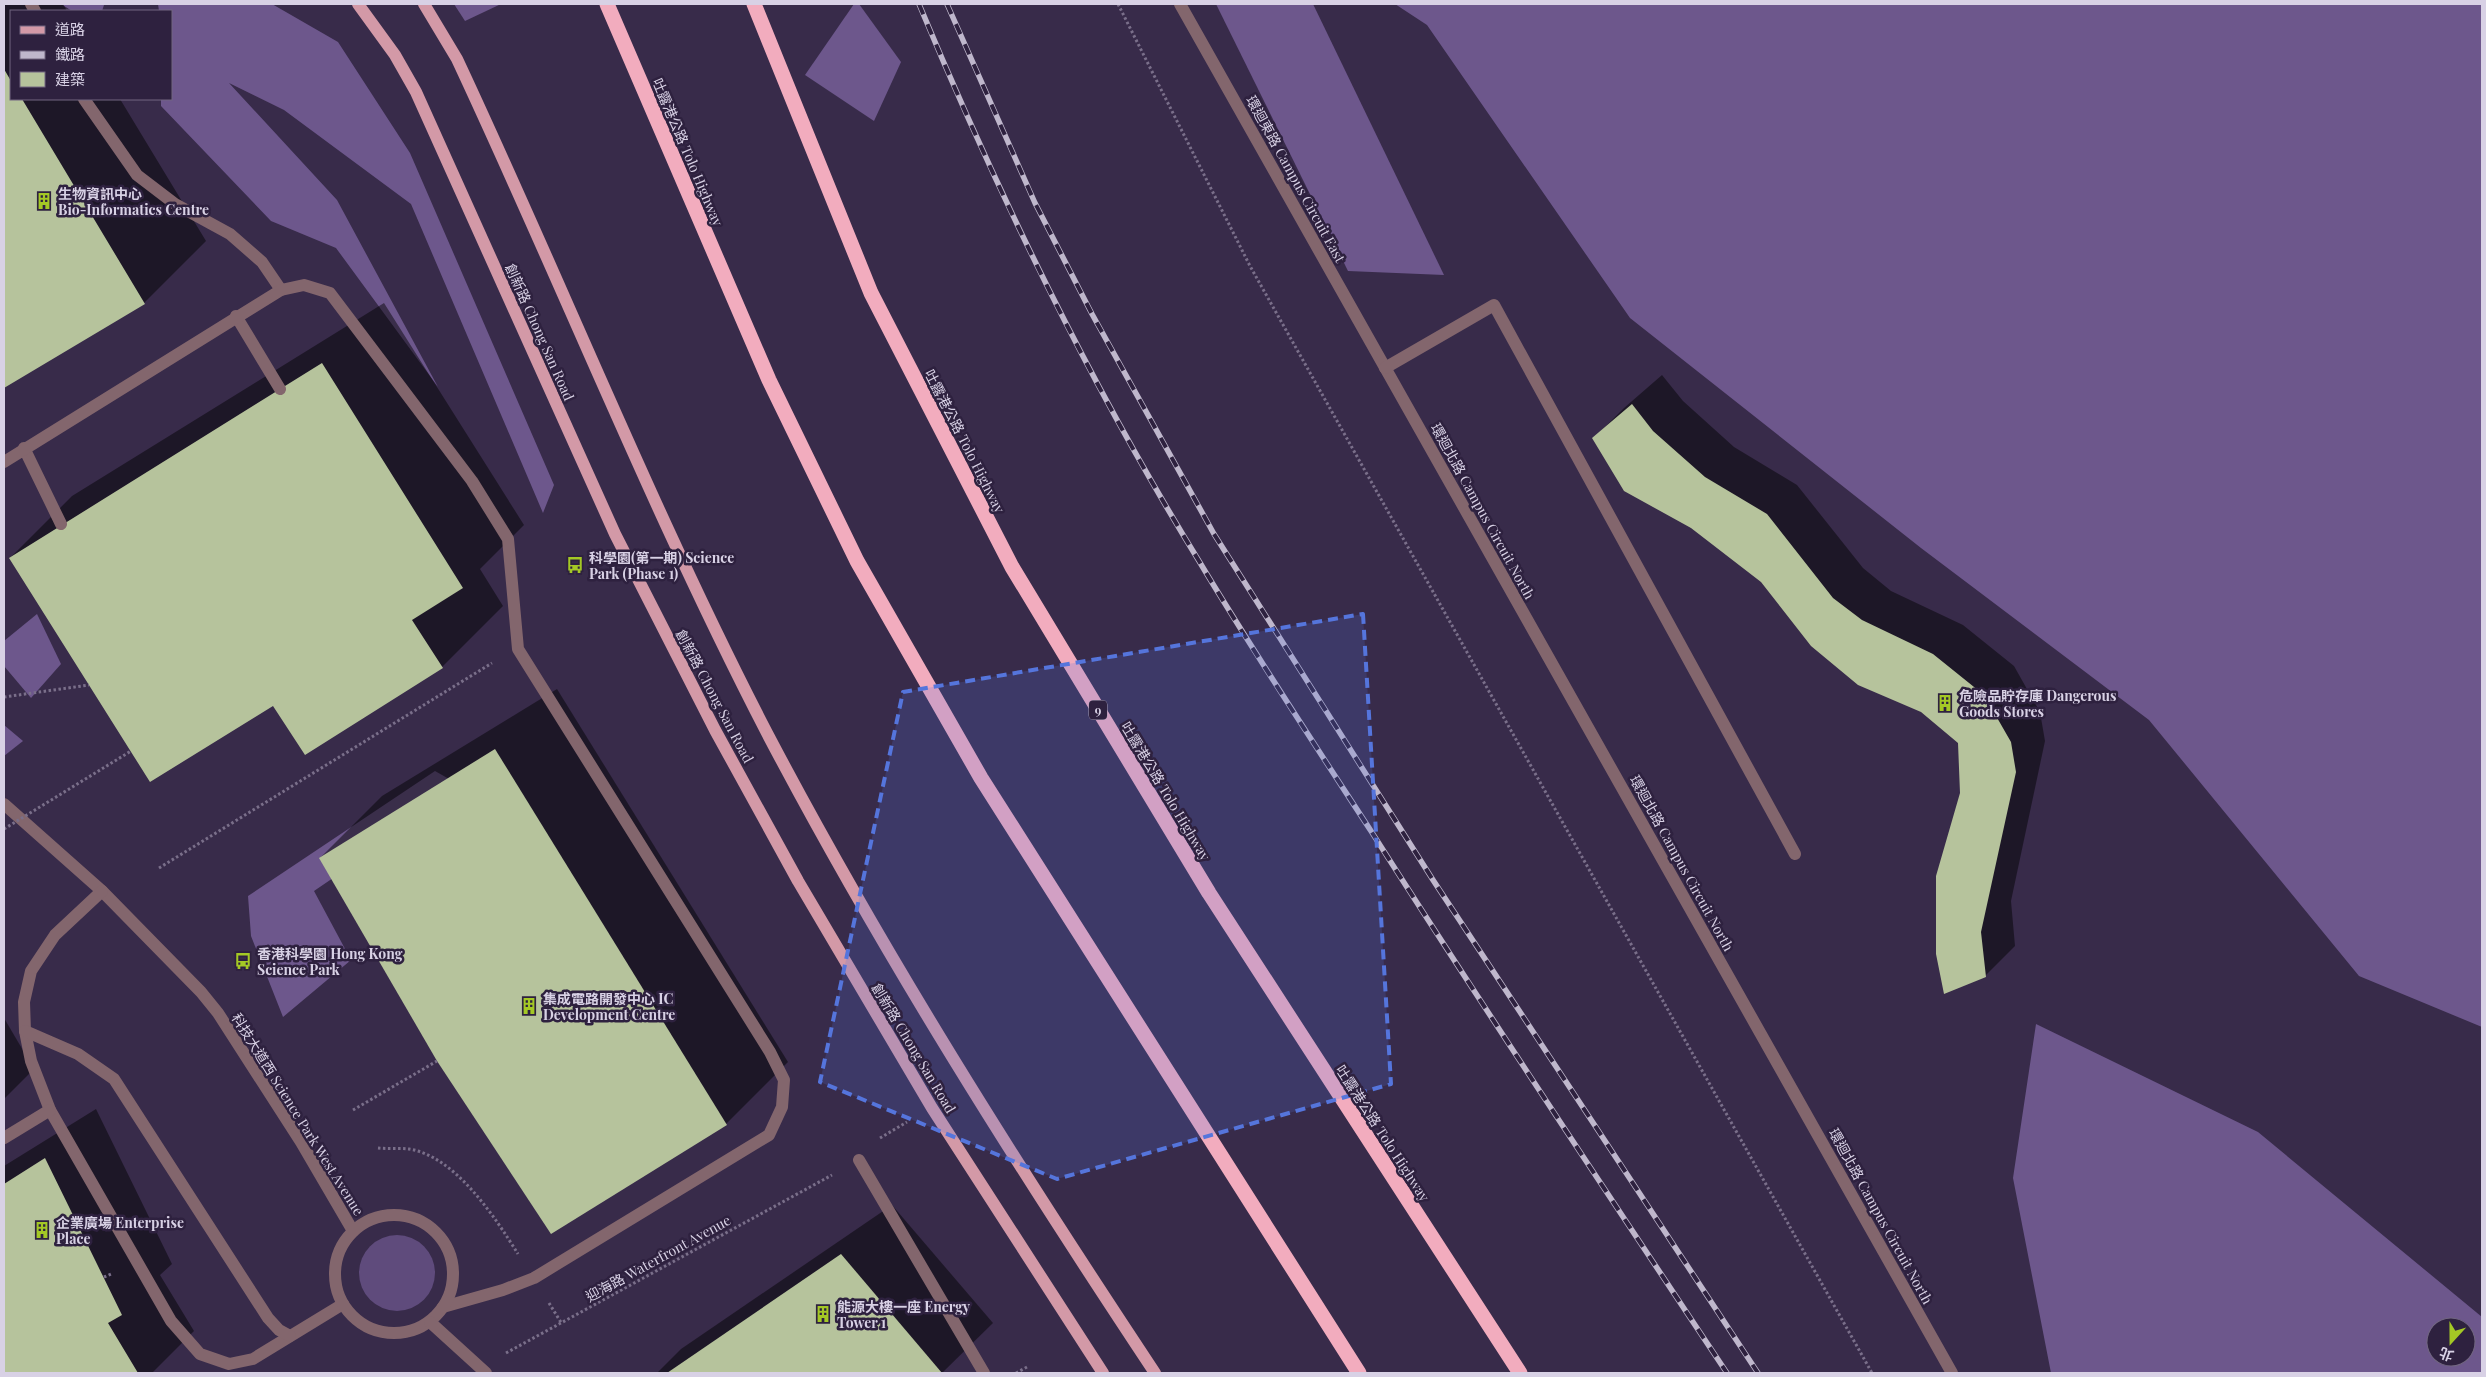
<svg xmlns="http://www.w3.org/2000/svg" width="2486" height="1377" viewBox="0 0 2486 1377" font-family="'Playfair Display','Noto Sans TC',serif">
	<rect width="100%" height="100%" fill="#382b4a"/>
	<circle fill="#5f4b7c" cx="397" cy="1273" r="38"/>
	<g fill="#6d578c" fill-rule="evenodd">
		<path d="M61 4H103L104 5 102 11H72Z"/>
		<path d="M158 4H272L338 42 410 153 554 485 543 513 411 204 284 110 229 83 337 200 438 387 336 248 271 221 161 106V99H171V11H159Z"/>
		<path d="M454 4H501L465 21Z"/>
		<path d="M854 4H859L901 62 874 121 805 75Z"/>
		<path d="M1216 4H1313L1444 275 1348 271Z"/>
		<path d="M1395 4H2482V1027L2359 976 2149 720 1921 548 1630 318 1427 25Z"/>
		<path d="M37 614 61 664 31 698 4 666V641Z"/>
		<path d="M4 725 23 741 4 756Z"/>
		<path d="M435 771 465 788 314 891 351 960 283 1017 251 936 248 896Z"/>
		<path d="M2036 1024 2258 1132 2482 1317V1373H2051L2013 1178ZM2436 1327H2466V1357H2436Z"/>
	</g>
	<g fill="#0007">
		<path d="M4 4H63L67 11H11V99H120L206 241 144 303 4 386Z"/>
		<path d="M384 303 524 525 480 569 503 606 442 667 273 704 10 558 72 496Z"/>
		<path d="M1662 375 1683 401 1734 447 1797 485 1863 568 1891 591 1963 625 2014 666 2040 712 2045 741 2011 901 2015 946 1985 976 1959 743 1762 581 1594 438 1624 408Z"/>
		<path d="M557 689 788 1062 726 1124 320 858 382 796Z"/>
		<path d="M4 1018 34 1069 4 1099Z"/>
		<path d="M96 1109 172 1264 160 1275 194 1331 152 1373H4V1166Z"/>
		<path d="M892 1205 993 1323 942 1373H657L681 1349Z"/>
	</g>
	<g fill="#b6c39c">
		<path d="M4 69 11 81V99H22L145 304 4 388Z"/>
		<path d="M322 363 463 588 412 620 443 668 305 755 273 706 150 782 9 558Z"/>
		<path d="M1632 404 1653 431 1705 477 1767 514 1833 598 1862 620 1933 654 1984 695 2011 742 2016 772 1981 932 1986 977 1944 994 1936 954V876L1960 793 1958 743 1921 712 1858 685 1811 646 1761 582 1691 528 1624 491 1592 438Z"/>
		<path d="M495 749 727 1125 551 1234 437 1061 319 858Z"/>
		<path d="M45 1158 122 1315 108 1323 138 1373H4V1184Z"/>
		<path d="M841 1254 942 1373H667Z"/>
	</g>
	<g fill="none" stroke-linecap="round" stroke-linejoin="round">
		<g stroke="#7a6f8a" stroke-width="3" stroke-dasharray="2.5 2.5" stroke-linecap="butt">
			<path d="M1118 4 1250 266 1872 1373"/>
			<path d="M4 697 89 685"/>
			<path d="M159 868 492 663"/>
			<path d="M353 1110 437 1061"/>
			<path d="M880 1138 907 1122"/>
			<path d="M378 1148C388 1149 399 1148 409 1149 455 1156 495 1217 518 1254"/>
			<path d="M104 1277 111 1274"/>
			<path d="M549 1303 562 1324"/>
			<path d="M506 1353 832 1175"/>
			<path d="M1016 1373 1027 1367"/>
		</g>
		<g stroke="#83666d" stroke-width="12">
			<path d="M31 4 35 11"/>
			<path d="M1180 4 1952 1373"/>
			<path d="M84 99 137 175 175 204 230 234 262 262 281 290"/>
			<path d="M236 316 280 389"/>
			<path d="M1385 368 1494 305 1795 854"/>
			<path d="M24 448 61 524"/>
			<path d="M4 462 281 290 304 285 330 293 472 481 508 539 518 649 770 1052 784 1080 782 1107 769 1135 534 1278 503 1290 443 1307"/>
			<path d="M4 804 102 891 201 992 218 1013 301 1142 353 1231"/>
			<path d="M102 891 55 935 31 971 24 1002 25 1031 31 1061 50 1110 171 1321 200 1354 229 1364 253 1359 343 1304"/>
			<path d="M25 1031 78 1054 114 1079 268 1318 279 1330 290 1336"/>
			<path d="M4 1138 50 1110"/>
			<path d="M859 1160 984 1373"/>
			<circle cx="394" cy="1274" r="59"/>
			<path d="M430 1322 486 1373"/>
		</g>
		<g stroke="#d399a7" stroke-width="12">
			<path d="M358 4 395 55 416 92 615 534 715 730 798 881 932 1108 1103 1373"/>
			<path d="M424 4 457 59C562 283 653 513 767 733 883 954 1017 1165 1155 1373"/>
		</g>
		<g stroke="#f2acbe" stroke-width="15">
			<path d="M607 4 769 380 857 561 981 778 1359 1373"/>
			<path d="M754 4 871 293 1012 567 1209 893 1520 1373"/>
		</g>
		<g stroke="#bfb7cc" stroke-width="5.5">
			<g id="rail">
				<path d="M919 4C999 196 1090 384 1199 561 1254 653 1313 742 1371 831 1487 1013 1607 1193 1727 1373"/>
				<path d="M947 4 1035 203 1092 314 1214 534 1433 880 1758 1373"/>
			</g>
		</g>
		<use href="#rail" stroke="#2e213f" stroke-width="4" stroke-dasharray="11" stroke-linecap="butt"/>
		<path stroke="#7a6f8a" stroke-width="3" stroke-dasharray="2.5 2.5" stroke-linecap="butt" d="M4 829 131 751"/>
	</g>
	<path fill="#5575dc" fill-opacity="0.2" stroke="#5575dc" stroke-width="4" stroke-dasharray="10 6" stroke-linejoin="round" d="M1363 614 1391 1084 1057 1179 820 1082 903 692Z"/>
	<defs>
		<g id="building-bare" transform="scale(1.35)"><path d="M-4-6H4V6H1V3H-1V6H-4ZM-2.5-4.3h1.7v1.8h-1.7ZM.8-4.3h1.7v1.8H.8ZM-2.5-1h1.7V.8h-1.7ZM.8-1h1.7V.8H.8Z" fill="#a4c825" stroke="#2e213f" stroke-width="2.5" paint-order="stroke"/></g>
		<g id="bus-bare" transform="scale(1.35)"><path d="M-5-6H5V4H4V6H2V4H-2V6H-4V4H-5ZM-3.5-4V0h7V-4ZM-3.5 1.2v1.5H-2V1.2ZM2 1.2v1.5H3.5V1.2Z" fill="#a4c825" stroke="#2e213f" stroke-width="2.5" paint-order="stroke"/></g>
	</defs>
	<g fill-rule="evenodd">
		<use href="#building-bare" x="44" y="201"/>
		<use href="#bus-bare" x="575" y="565"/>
		<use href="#building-bare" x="1945" y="703"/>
		<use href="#bus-bare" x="243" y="961"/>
		<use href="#building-bare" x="529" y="1006"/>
		<use href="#building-bare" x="42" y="1230"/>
		<use href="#building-bare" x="823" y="1314"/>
	</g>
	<g text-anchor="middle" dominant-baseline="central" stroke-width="5" stroke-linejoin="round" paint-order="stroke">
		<rect fill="#2e213f" stroke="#a59cb3" stroke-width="1" x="1089" y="700.5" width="18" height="19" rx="4"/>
		<g font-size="12" font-weight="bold" fill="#d8d1e5">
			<text x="1098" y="710">9</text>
		</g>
		<g font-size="14" fill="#d8d1e5" stroke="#2e213f">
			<text transform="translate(688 152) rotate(67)">吐露港公路 Tolo Highway</text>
			<text transform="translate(1296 179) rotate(61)">環迴東路 Campus Circuit East</text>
			<text transform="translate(540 332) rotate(66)">創新路 Chong San Road</text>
			<text transform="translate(965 441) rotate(63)">吐露港公路 Tolo Highway</text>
			<text transform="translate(1483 511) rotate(61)">環迴北路 Campus Circuit North</text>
			<text transform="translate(715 696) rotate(62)">創新路 Chong San Road</text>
			<text transform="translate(1166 791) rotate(59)">吐露港公路 Tolo Highway</text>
			<text transform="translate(1682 863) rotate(61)">環迴北路 Campus Circuit North</text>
			<text transform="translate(914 1048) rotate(59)">創新路 Chong San Road</text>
			<text transform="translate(298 1114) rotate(58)">科技大道西 Science Park West Avenue</text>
			<text transform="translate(1383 1133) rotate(57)">吐露港公路 Tolo Highway</text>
			<text transform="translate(1881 1216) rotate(61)">環迴北路 Campus Circuit North</text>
			<text transform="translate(658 1258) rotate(-29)">迎海路 Waterfront Avenue</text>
		</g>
		<g font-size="14" font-weight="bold" fill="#d8d1e5" stroke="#2e213f" text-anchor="start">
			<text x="58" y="193">生物資訊中心<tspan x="58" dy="16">Bio-Informatics Centre</tspan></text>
			<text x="589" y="557">科學園(第一期) Science<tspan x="589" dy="16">Park (Phase 1)</tspan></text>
			<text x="1959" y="695">危險品貯存庫 Dangerous<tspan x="1959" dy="16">Goods Stores</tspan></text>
			<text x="257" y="953">香港科學園 Hong Kong<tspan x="257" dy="16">Science Park</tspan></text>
			<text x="543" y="998">集成電路開發中心 IC<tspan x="543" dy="16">Development Centre</tspan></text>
			<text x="56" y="1222">企業廣場 Enterprise<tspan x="56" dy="16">Place</tspan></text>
			<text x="837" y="1306">能源大樓一座 Energy<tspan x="837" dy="16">Tower 1</tspan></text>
		</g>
	</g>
	<rect width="2486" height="1377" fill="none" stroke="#d8d1e5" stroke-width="10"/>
	<rect x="10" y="10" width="162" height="90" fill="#2e213f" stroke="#726781"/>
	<rect x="20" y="26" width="25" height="8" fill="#d399a7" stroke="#726781"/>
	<text x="55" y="35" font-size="15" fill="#d8d1e5">道路</text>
	<rect x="20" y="51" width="25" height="8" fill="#bfb7cc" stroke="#726781"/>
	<text x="55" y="60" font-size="15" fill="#d8d1e5">鐵路</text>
	<rect x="20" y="72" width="25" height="15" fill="#b6c39c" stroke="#726781"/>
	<text x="55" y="85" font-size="15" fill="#d8d1e5">建築</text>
	<g transform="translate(2451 1342) rotate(201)"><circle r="24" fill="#2e213f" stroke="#726781"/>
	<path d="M0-4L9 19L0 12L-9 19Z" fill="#a4c825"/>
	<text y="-8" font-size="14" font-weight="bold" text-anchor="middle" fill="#d8d1e5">北</text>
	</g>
</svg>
